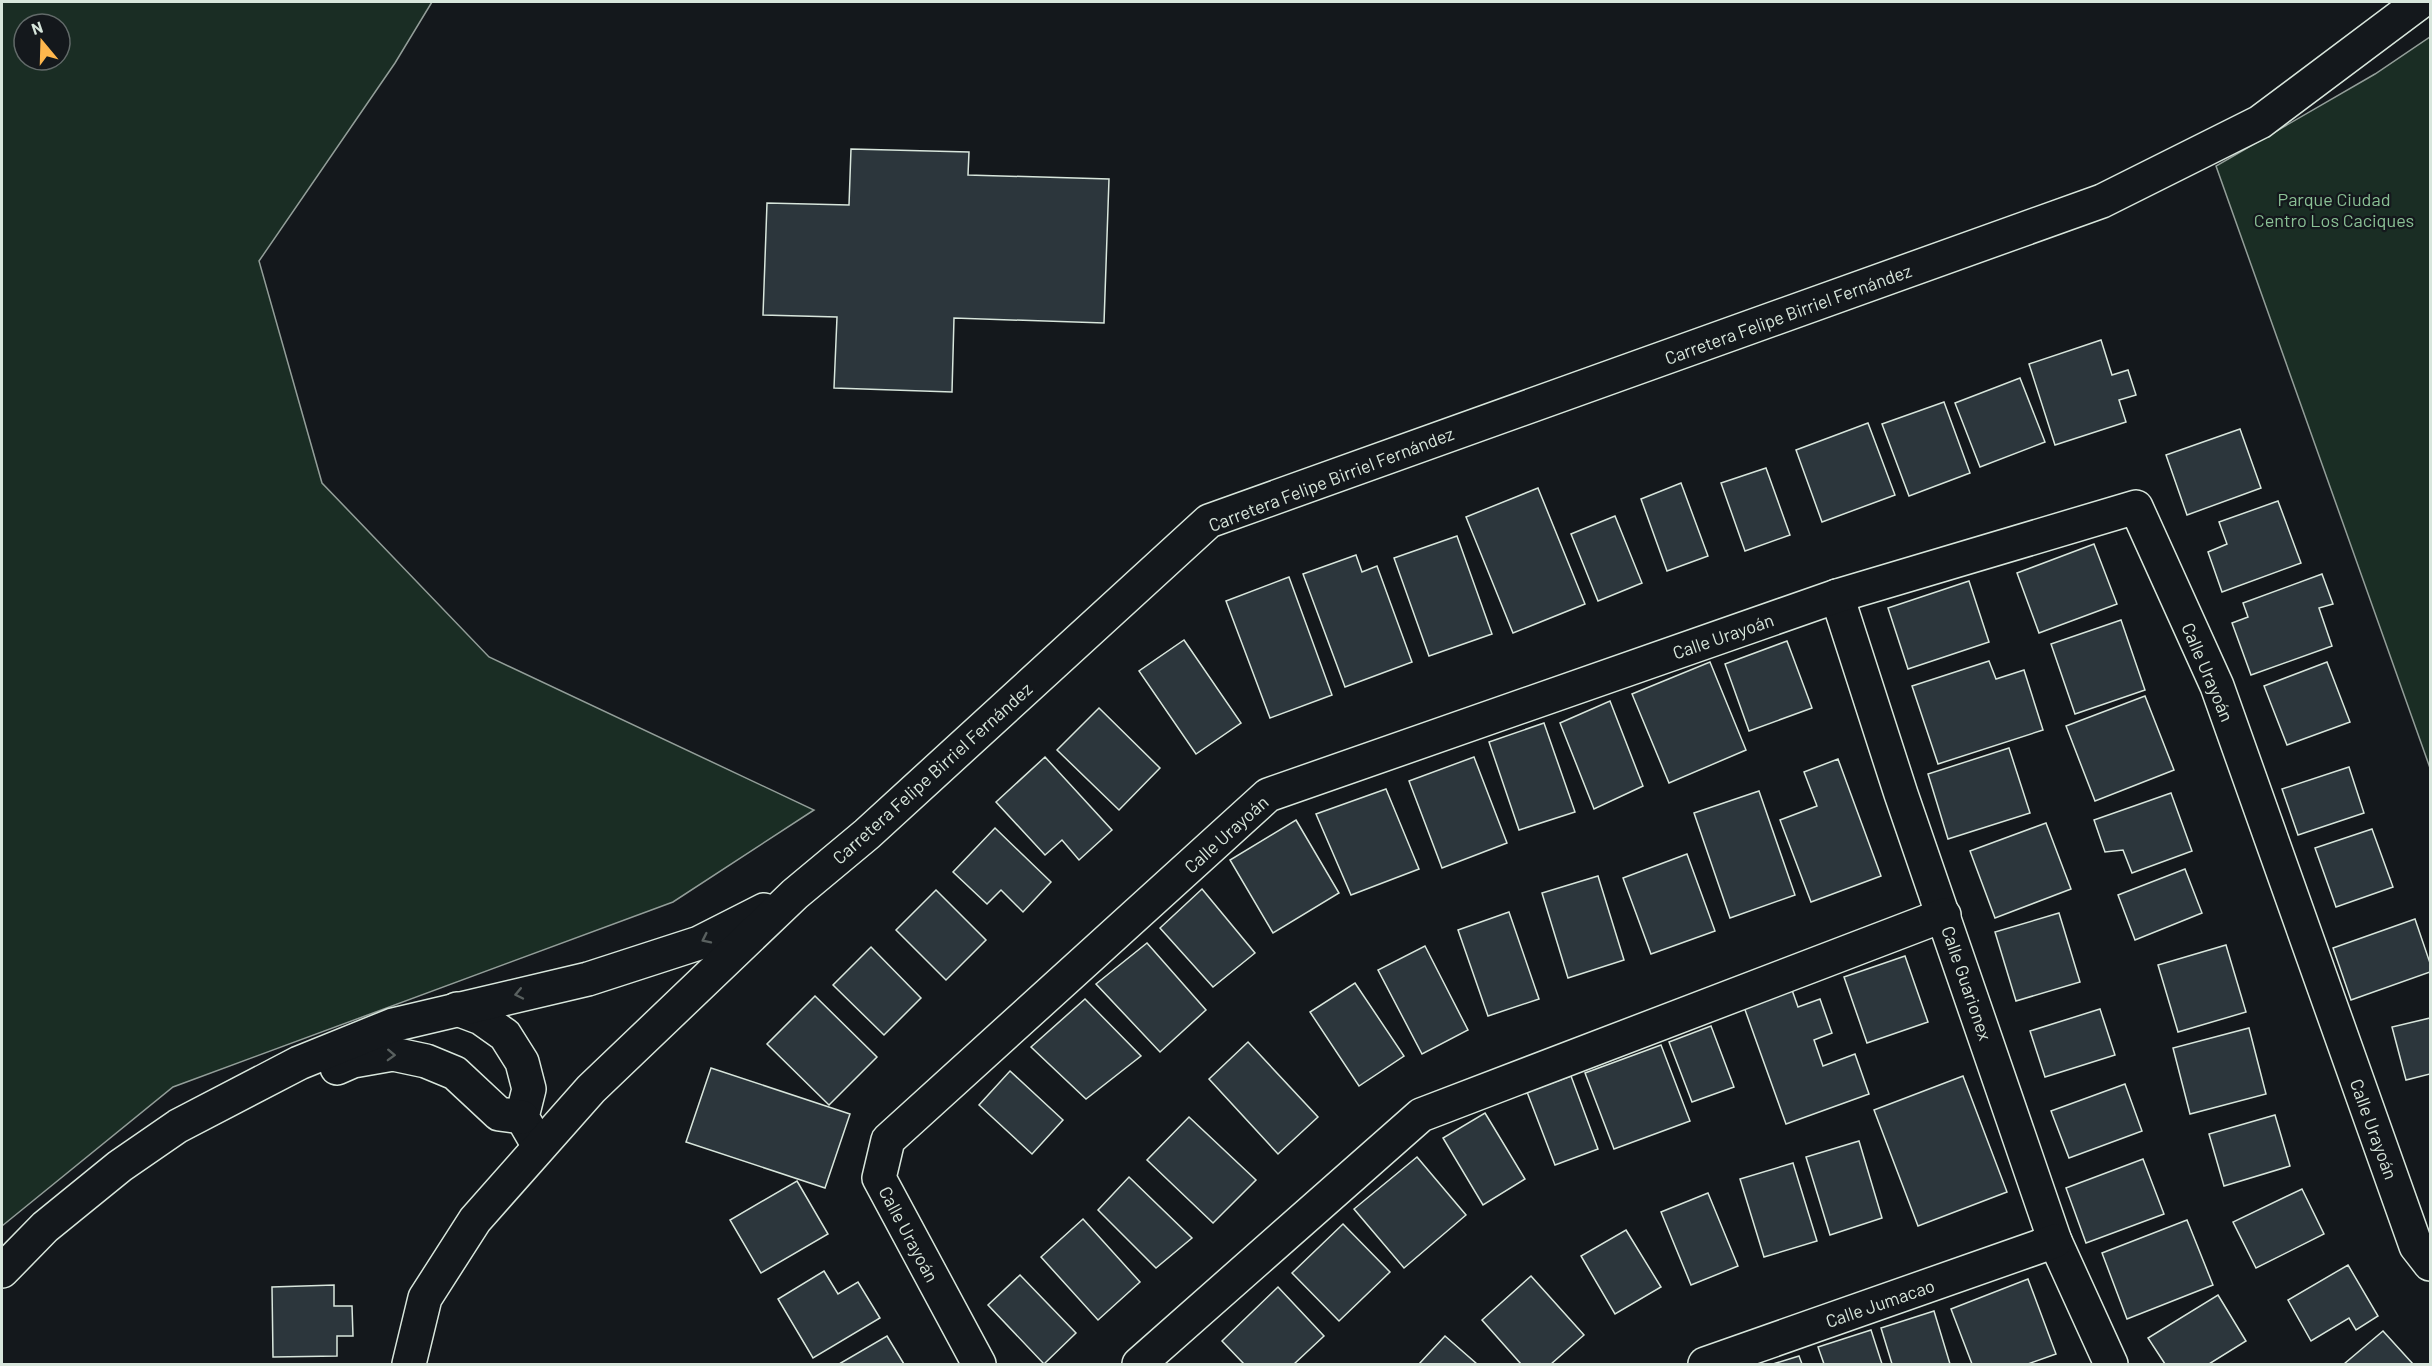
<svg xmlns="http://www.w3.org/2000/svg" width="2432" height="1366" viewBox="0 0 2432 1366" font-family="Barlow,sans-serif">
	<rect width="100%" height="100%" fill="#14181c"/>
	<g fill="#1a2d24" stroke="#939e99" stroke-width="1.5" fill-rule="evenodd">
		<path d="M2 2H432L395 63 259 261 322 483 489 657 814 810 673 902 173 1087 2 1226ZM24 24H60V60H24Z"/>
		<path d="M2430 37V768L2216 166 2375 74Z"/>
	</g>
	<g fill="#2c363c" stroke="#d8e6dc" stroke-width="1.5">
		<path d="M851 149 969 152 968 175 1109 179 1104 323 954 318 952 392 834 388 837 317 763 315 767 203 849 205Z"/>
		<path d="M2101 340 2112 375 2128 370 2136 395 2119 400 2126 422 2055 445 2029 364Z"/>
		<path d="M2020 378 2045 442 1980 467 1955 403Z"/>
		<path d="M1944 402 1970 473 1909 496 1882 424Z"/>
		<path d="M1868 423 1895 495 1822 522 1796 450Z"/>
		<path d="M2240 429 2261 488 2187 515 2166 455Z"/>
		<path d="M1766 468 1790 535 1745 551 1721 483Z"/>
		<path d="M1681 483 1708 556 1667 571 1641 499Z"/>
		<path d="M1538 488 1585 604 1513 633 1466 517Z"/>
		<path d="M2278 501 2301 563 2222 592 2208 552 2227 544 2219 522Z"/>
		<path d="M1615 516 1642 583 1598 601 1571 534Z"/>
		<path d="M1457 536 1492 634 1429 656 1394 558Z"/>
		<path d="M2094 544 2117 604 2039 633 2017 573Z"/>
		<path d="M1356 555 1362 572 1377 566 1412 662 1345 687 1303 574Z"/>
		<path d="M2322 574 2333 604 2319 608 2332 646 2251 675 2232 623 2248 617 2243 603Z"/>
		<path d="M1289 577 1332 695 1270 718 1226 601Z"/>
		<path d="M1969 581 1989 642 1908 669 1888 608Z"/>
		<path d="M2121 620 2145 690 2075 714 2051 644Z"/>
		<path d="M1184 640 1241 723 1196 754 1139 671Z"/>
		<path d="M1787 641 1812 708 1749 731 1725 664Z"/>
		<path d="M1989 661 1996 679 2024 670 2043 730 1938 764 1912 686Z"/>
		<path d="M1710 662 1746 750 1669 783 1632 694Z"/>
		<path d="M2327 662 2350 722 2287 745 2264 686Z"/>
		<path d="M2145 696 2174 770 2095 801 2066 726Z"/>
		<path d="M1610 701 1643 786 1594 809 1560 723Z"/>
		<path d="M1099 708 1160 768 1119 810 1057 750Z"/>
		<path d="M1544 723 1575 812 1519 830 1489 742Z"/>
		<path d="M2009 748 2030 813 1948 839 1928 774Z"/>
		<path d="M1045 757 1112 830 1079 860 1062 840 1045 855 996 802Z"/>
		<path d="M1474 757 1507 843 1442 868 1409 781Z"/>
		<path d="M1838 759 1881 876 1811 902 1780 820 1817 806 1804 772Z"/>
		<path d="M2349 767 2364 813 2298 835 2282 789Z"/>
		<path d="M1386 789 1419 869 1351 895 1316 814Z"/>
		<path d="M1759 791 1795 895 1730 918 1694 813Z"/>
		<path d="M2171 793 2192 851 2132 873 2123 850 2105 852 2094 820Z"/>
		<path d="M1296 820 1339 893 1273 933 1230 860Z"/>
		<path d="M2046 823 2071 889 1995 918 1970 851Z"/>
		<path d="M995 828 1051 882 1023 912 1001 890 987 904 953 872Z"/>
		<path d="M2372 829 2393 887 2336 907 2315 848Z"/>
		<path d="M1687 854 1715 931 1651 954 1623 878Z"/>
		<path d="M2185 869 2202 913 2135 940 2118 895Z"/>
		<path d="M1598 876 1624 960 1568 978 1542 893Z"/>
		<path d="M1202 889 1255 953 1213 987 1160 928Z"/>
		<path d="M936 890 986 940 946 980 896 930Z"/>
		<path d="M1509 912 1539 999 1488 1016 1458 930Z"/>
		<path d="M2059 913 2080 982 2016 1001 1995 932Z"/>
		<path d="M2415 919 2430 963V972L2351 1000 2333 948Z"/>
		<path d="M1147 943 1206 1010 1160 1052 1096 984Z"/>
		<path d="M2226 945 2246 1012 2178 1032 2158 965Z"/>
		<path d="M1425 946 1468 1030 1422 1054 1378 970Z"/>
		<path d="M871 947 921 998 884 1035 833 985Z"/>
		<path d="M1905 956 1928 1022 1867 1043 1844 977Z"/>
		<path d="M1355 983 1404 1056 1359 1086 1310 1012Z"/>
		<path d="M1792 990 1798 1007 1820 999 1832 1033 1814 1040 1823 1066 1855 1054 1869 1094 1786 1124 1744 1007Z"/>
		<path d="M815 996 877 1057 829 1105 767 1044Z"/>
		<path d="M1085 999 1141 1056 1086 1099 1031 1047Z"/>
		<path d="M2100 1009 2115 1055 2045 1077 2030 1031Z"/>
		<path d="M2430 1018V1074L2406 1080 2392 1027Z"/>
		<path d="M1711 1026 1734 1087 1692 1102 1669 1042Z"/>
		<path d="M2249 1028 2266 1094 2190 1114 2173 1048Z"/>
		<path d="M1248 1042 1318 1117 1278 1154 1209 1079Z"/>
		<path d="M1661 1045 1690 1121 1614 1149 1585 1073Z"/>
		<path d="M711 1068 850 1114 825 1188 686 1142Z"/>
		<path d="M1010 1071 1063 1120 1032 1154 979 1105Z"/>
		<path d="M1571 1076 1598 1149 1555 1165 1527 1092Z"/>
		<path d="M1963 1076 2007 1192 1918 1226 1874 1110Z"/>
		<path d="M2125 1084 2142 1131 2069 1158 2051 1111Z"/>
		<path d="M1485 1113 1525 1179 1483 1205 1443 1138Z"/>
		<path d="M2275 1115 2290 1166 2224 1186 2209 1134Z"/>
		<path d="M1189 1117 1256 1180 1213 1223 1147 1160Z"/>
		<path d="M1859 1141 1882 1218 1830 1235 1806 1157Z"/>
		<path d="M1417 1157 1466 1215 1404 1268 1354 1209Z"/>
		<path d="M2143 1159 2164 1214 2086 1243 2066 1188Z"/>
		<path d="M1793 1163 1817 1241 1764 1257 1740 1179Z"/>
		<path d="M1129 1177 1192 1238 1156 1268 1098 1210Z"/>
		<path d="M797 1181 828 1234 761 1273 730 1220Z"/>
		<path d="M2302 1189 2324 1234 2256 1268 2233 1222Z"/>
		<path d="M1708 1193 1738 1266 1691 1285 1661 1212Z"/>
		<path d="M1083 1219 1140 1282 1098 1320 1041 1257Z"/>
		<path d="M2187 1220 2213 1285 2127 1319 2102 1253Z"/>
		<path d="M1343 1224 1390 1272 1339 1321 1292 1273Z"/>
		<path d="M1626 1230 1661 1287 1615 1314 1581 1256Z"/>
		<path d="M2348 1265 2378 1316 2356 1330 2349 1318 2311 1341 2288 1300Z"/>
		<path d="M824 1271 838 1294 858 1282 880 1318 813 1358 778 1299Z"/>
		<path d="M1020 1275 1076 1333 1044 1364 988 1305Z"/>
		<path d="M1531 1276 1584 1335 1551 1364H1521L1482 1320Z"/>
		<path d="M2028 1279 2056 1354 2028 1364H1972L1951 1309Z"/>
		<path d="M334 1285V1306H352L353 1336H337V1356L273 1357 272 1287Z"/>
		<path d="M1278 1287 1324 1336 1294 1364H1244L1222 1341Z"/>
		<path d="M2218 1295 2246 1341 2209 1364H2165L2148 1338Z"/>
		<path d="M1934 1311 1950 1364H1892L1881 1328Z"/>
		<path d="M1871 1330 1882 1364H1824L1818 1347Z"/>
		<path d="M2383 1331 2413 1364H2344Z"/>
		<path d="M887 1336 904 1364H839Z"/>
		<path d="M1445 1336 1477 1364H1419Z"/>
		<path d="M1799 1356 1802 1364H1773Z"/>
	</g>
	<g fill="none" stroke-linecap="round" stroke-linejoin="round">
		<g stroke="#d8e6dc" stroke-width="36">
			<g id="minor">
				<path d="M1837 596 1901 794 2055 1241 2111 1364"/>
				<path d="M979 1364 879 1178 888 1140 1268 795 1837 596 2136 507 2217 686 2416 1246 2430 1264"/>
				<path d="M1139 1364 1421 1115 1944 915"/>
				<path d="M1705 1364 2055 1241"/>
			</g>
		</g>
		<g stroke="#d8e6dc" stroke-width="36">
			<g id="tertiary">
				<path d="M457 1009 481 1018 505 1035 522 1062 529 1089 522 1117 533 1136"/>
				<path d="M337 1068 353 1061 393 1054 426 1061 455 1073 499 1114 522 1117"/>
				<path d="M2 1271 45 1227 120 1166 178 1126 299 1063 393 1025 588 979 699 943 764 910"/>
				<path d="M409 1364 425 1298 475 1220 591 1089 795 894 867 834 1209 521 2102 201 2260 122 2420 2"/>
			</g>
		</g>
		<use href="#minor" stroke="#14181c" stroke-width="33"/>
		<use href="#tertiary" stroke="#14181c" stroke-width="33"/>
	</g>
	<defs><path id="oneway-chevron" d="M-2-3.5L2.5 0L-2 3.5" fill="none" stroke-width="1.6" stroke-linecap="round" stroke-linejoin="round" transform="scale(1.5)"/></defs>
	<g stroke="#59605f">
		<use href="#oneway-chevron" transform="translate(706 939) rotate(154)"/>
		<use href="#oneway-chevron" transform="translate(519 994) rotate(168)"/>
		<use href="#oneway-chevron" transform="translate(391 1055) rotate(2)"/>
	</g>
	<g text-anchor="middle" dominant-baseline="central" stroke-width="4.5" stroke-linejoin="round" paint-order="stroke">
		<g font-size="18" fill="#8ac095" stroke="#14181c">
			<text x="2334" y="199">Parque Ciudad<tspan x="2334" dy="21">Centro Los Caciques</tspan></text>
		</g>
		<g font-size="18" fill="#d8e6dc" stroke="#14181c">
			<text transform="translate(1788 314) rotate(-20)">Carretera Felipe Birriel Fernández</text>
			<text transform="translate(1331 479) rotate(-21)">Carretera Felipe Birriel Fernández</text>
			<text transform="translate(1723 636) rotate(-19)">Calle Urayoán</text>
			<text transform="translate(2208 672) rotate(67)">Calle Urayoán</text>
			<text transform="translate(932 773) rotate(-42)">Carretera Felipe Birriel Fernández</text>
			<text transform="translate(1226 834) rotate(-42)">Calle Urayoán</text>
			<text transform="translate(1967 983) rotate(71)">Calle Guarionex</text>
			<text transform="translate(2374 1129) rotate(70)">Calle Urayoán</text>
			<text transform="translate(909 1234) rotate(62)">Calle Urayoán</text>
			<text transform="translate(1880 1303) rotate(-19)">Calle Jumacao</text>
		</g>
	</g>
	<rect width="2432" height="1366" fill="none" stroke="#d8e6dc" stroke-width="6"/>
	<g transform="translate(42 42) rotate(341)"><circle r="28" fill="#14181c" stroke="#626a69" stroke-width="1.5"/>
	<path d="M0-4.5L10 22L0 15L-10 22Z" fill="#ffb74d"/>
	<text y="-9" font-size="16" font-weight="bold" text-anchor="middle" fill="#d8e6dc">N</text>
	</g>
</svg>
